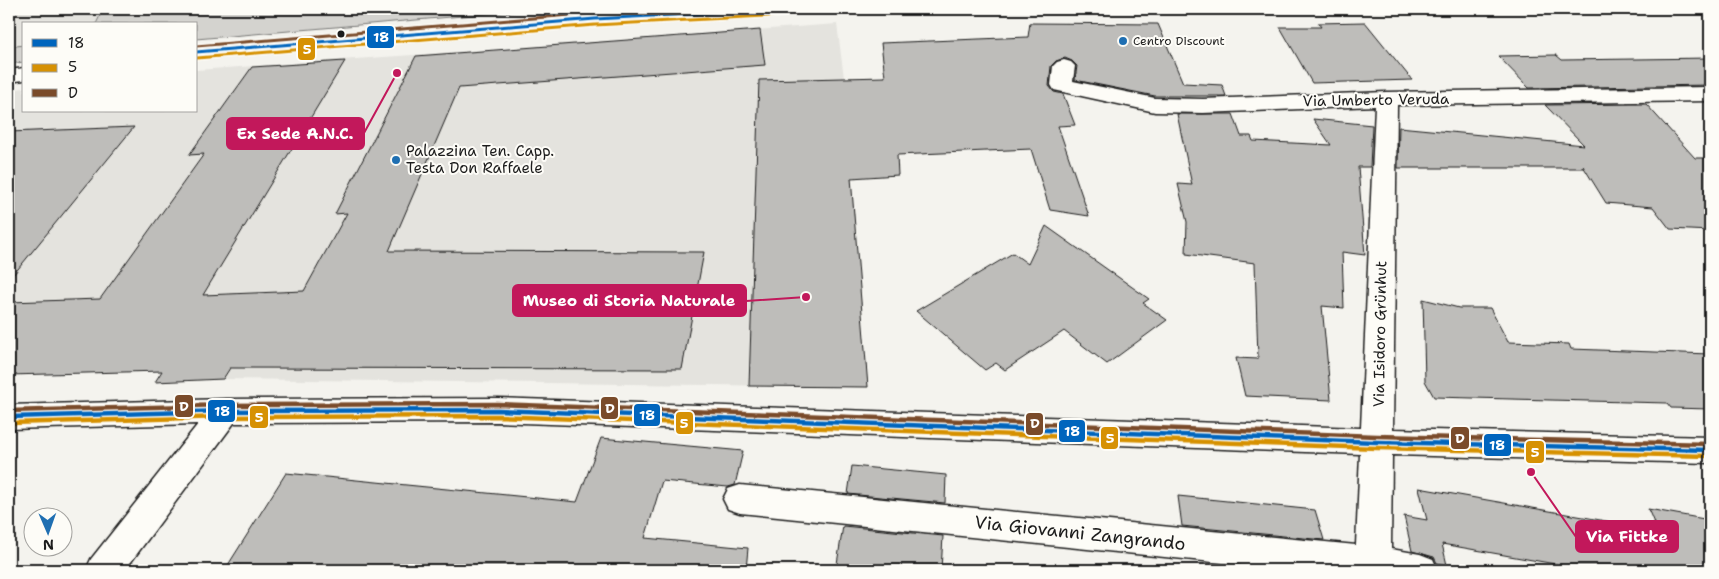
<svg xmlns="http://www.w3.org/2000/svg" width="1719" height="579" viewBox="0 0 1719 579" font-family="'Shantell Sans',sans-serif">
	<rect width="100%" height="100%" fill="#f4f3ee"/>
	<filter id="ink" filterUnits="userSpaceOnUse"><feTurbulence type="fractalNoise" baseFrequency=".02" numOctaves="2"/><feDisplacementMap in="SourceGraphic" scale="10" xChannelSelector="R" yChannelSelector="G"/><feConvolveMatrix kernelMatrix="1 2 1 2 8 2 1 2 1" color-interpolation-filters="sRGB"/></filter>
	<g filter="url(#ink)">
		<g fill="#e4e3de">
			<path d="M9 9H103L96 24H24V45L9 47Z"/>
			<path d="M837 24 844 78 868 387 223 379 155 382 162 371 9 375V90L24 88V111H196V70L484 50H519L520 47 657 38V40L691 35Z"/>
		</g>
		<g fill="#d4d3cf" stroke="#787876">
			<path d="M103 9H544L196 39V24H96Z"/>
			<path d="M24 45V62L9 64V47Z"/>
		</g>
		<g fill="#bebdba" stroke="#1c1c1c">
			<path d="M1365 22 1412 80 1312 83 1280 27H1321L1318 23Z"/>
			<path d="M1030 23 1158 24 1183 83 1222 85 1226 96H1155L1075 80 1077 66 1072 61 1065 58 1056 61 1051 66 1049 86 1054 92 1063 94 1075 125 1058 126 1089 216 1050 210 1031 149 897 155 898 175 851 178 868 387 749 386 759 80 885 77 881 43 1028 37Z"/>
			<path d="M760 30 765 65 459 88 389 251 704 252 682 369 230 368 223 379 155 382 162 371 9 375V302L100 299 204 154 189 155 252 67 345 61 203 295 304 291 347 213 335 214 416 56Z"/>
			<path d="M1556 55 1562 60 1710 58V85L1529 88 1498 56Z"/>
			<path d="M1646 104 1695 158H1710V231L1670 229 1653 207 1606 203 1583 166V168H1398L1399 127 1584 145 1545 105Z"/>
			<path d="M1177 114H1233L1241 136H1251L1253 141 1331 145 1313 119 1372 125 1370 167H1358L1365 255 1342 252 1344 308 1322 306 1331 400 1245 396 1236 358 1258 359 1255 263 1186 254 1187 222 1178 184 1192 185Z"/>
			<path d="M134 127 9 280V132Z"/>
			<path d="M1046 226 1149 299 1143 303 1167 320 1107 364 1064 331 1005 370 996 363 985 370 916 311 1013 253 1028 264Z"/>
			<path d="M1423 299 1459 308H1490L1508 342 1569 344 1571 349 1710 354V409L1671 408 1667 403 1434 397 1425 381Z"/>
			<path d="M601 438 743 451 735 485 728 487 662 481 645 538 748 548 746 570H280L228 565 286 473 577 502Z"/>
			<path d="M852 466 946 475 945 503 848 494Z"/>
			<path d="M1419 488 1657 530 1648 509 1710 520V570H1589L1442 544 1447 565 1437 563 1434 557 1412 551 1404 516 1427 520Z"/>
			<path d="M1178 496 1315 510 1324 540 1182 526Z"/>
			<path d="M843 526 943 536 941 570H836Z"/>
		</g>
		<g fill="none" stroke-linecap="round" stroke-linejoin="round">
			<g stroke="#1c1c1c" stroke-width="3">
				<g id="street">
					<path d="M678 9H795L792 13 785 15 595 25 196 58V46L595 13Z"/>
					<path d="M1064 60 1071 62 1075 66 1073 81 1155 98 1203 99 1386 92 1710 87V101L1397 105 1393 429 1710 437V463L1392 455 1391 549 1420 554 1433 559 1438 570H1289L740 513 728 509 723 499 728 489 740 485 1356 545 1360 454 498 422 234 423 125 570H86L91 559 198 424 9 429V405L226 399 498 398 1361 428 1375 106 1203 113 1155 112 1054 90 1051 85 1053 66 1057 62Z"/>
					<path d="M24 68V80L9 82V70Z"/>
				</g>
			</g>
			<use href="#street" fill="#fdfcf7" fill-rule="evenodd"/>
			<g stroke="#fdfcf7" stroke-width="6">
				<path id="bus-1-far1" d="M196 52 595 19 785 9"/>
			</g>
			<g stroke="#fdfcf7" stroke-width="8">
				<path id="bus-1" d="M9 417 226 411 498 410 1377 442 1710 450"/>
			</g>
			<g stroke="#fdfcf7" stroke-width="6">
				<path id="bus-2-far1" d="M197 58 595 25 785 15"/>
			</g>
			<g stroke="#fdfcf7" stroke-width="8">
				<path id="bus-2" d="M9 423 226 417 498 416 1377 448 1710 456"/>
			</g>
			<g stroke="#fdfcf7" stroke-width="6">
				<path id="bus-3-far1" d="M196 46 594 13 671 9"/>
			</g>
			<g stroke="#fdfcf7" stroke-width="8">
				<path id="bus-3" d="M9 411 226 405 498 404 1377 436 1710 444"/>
			</g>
			<use href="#bus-1-far1" stroke="#0065bd" stroke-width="3"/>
			<use href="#bus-1" stroke="#0065bd" stroke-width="4.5"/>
			<use href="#bus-2-far1" stroke="#d69104" stroke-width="3"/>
			<use href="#bus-2" stroke="#d69104" stroke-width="4.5"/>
			<use href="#bus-3-far1" stroke="#7a4b2a" stroke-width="3"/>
			<use href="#bus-3" stroke="#7a4b2a" stroke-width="4.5"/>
		</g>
	</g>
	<circle fill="#1c1c1c" stroke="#fdfcf7" stroke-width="2" cx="341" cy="34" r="4.5"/>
	<g fill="#1f6fb2" stroke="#fdfcf7" stroke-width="2">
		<circle cx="1123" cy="41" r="5"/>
		<circle cx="396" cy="160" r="5"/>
	</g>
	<g text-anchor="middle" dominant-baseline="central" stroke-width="4" stroke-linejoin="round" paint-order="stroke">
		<g font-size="12" fill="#1c1c1c" stroke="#fdfcf7" text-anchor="start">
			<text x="1133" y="41">Centro Discount</text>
		</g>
		<g font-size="15" fill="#1c1c1c" stroke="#fdfcf7">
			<text transform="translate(1376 100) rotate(-1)">Via Umberto Veruda</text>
			<text transform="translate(1380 334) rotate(-89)">Via Isidoro Grünhut</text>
		</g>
		<g font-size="15" fill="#1c1c1c" stroke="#fdfcf7" text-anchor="start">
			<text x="406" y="151">Palazzina Ten. Capp.<tspan x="406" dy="17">Testa Don Raffaele</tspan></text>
		</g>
		<g font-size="18" fill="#1c1c1c" stroke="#fdfcf7">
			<text transform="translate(1080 533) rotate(6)">Via Giovanni Zangrando</text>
		</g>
	</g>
	<path fill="none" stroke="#c2185b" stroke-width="2" d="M397 73L364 133M806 297L746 301M1531 472L1576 537"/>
	<g fill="#c2185b" stroke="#fdfcf7" stroke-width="2">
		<circle cx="397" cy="73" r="5"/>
		<circle cx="806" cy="297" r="5"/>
		<circle cx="1531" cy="472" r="5"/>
	</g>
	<g fill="#c2185b" stroke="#c2185b" stroke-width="2">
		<rect x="227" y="118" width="137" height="31" rx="5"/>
		<rect x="513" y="285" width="233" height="31" rx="5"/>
		<rect x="1576" y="521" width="102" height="31" rx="5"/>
	</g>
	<g font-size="16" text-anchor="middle" font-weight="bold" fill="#fff">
		<text x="295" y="139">Ex Sede A.N.C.</text>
		<text x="629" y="306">Museo di Storia Naturale</text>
		<text x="1627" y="542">Via Fittke</text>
	</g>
	<g stroke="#fdfcf7" stroke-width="2">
		<rect x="366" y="25" width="29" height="24" rx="5" fill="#0065bd"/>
		<rect x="297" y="37" width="19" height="24" rx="5" fill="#d69104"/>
		<rect x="174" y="394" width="20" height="24" rx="5" fill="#7a4b2a"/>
		<rect x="600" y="396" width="19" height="24" rx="5" fill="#7a4b2a"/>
		<rect x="207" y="399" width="29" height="24" rx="5" fill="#0065bd"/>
		<rect x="633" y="403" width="28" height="24" rx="5" fill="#0065bd"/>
		<rect x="249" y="405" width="20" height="24" rx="5" fill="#d69104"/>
		<rect x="675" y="411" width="19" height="24" rx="5" fill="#d69104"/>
		<rect x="1025" y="412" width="19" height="24" rx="5" fill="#7a4b2a"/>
		<rect x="1058" y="419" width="28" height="24" rx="5" fill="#0065bd"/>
		<rect x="1450" y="426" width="20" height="24" rx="5" fill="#7a4b2a"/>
		<rect x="1100" y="426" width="19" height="24" rx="5" fill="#d69104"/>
		<rect x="1483" y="433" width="29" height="24" rx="5" fill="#0065bd"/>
		<rect x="1525" y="440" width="20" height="24" rx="5" fill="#d69104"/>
	</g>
	<g font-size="14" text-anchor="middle" font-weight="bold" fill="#fff">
		<text x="381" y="42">18</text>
		<text x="307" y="54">5</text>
		<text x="184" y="411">D</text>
		<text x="610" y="413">D</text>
		<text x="222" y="416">18</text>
		<text x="647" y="420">18</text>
		<text x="259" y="422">5</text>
		<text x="684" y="428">5</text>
		<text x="1035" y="428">D</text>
		<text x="1072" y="436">18</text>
		<text x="1460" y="443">D</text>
		<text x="1110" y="443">5</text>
		<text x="1497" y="450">18</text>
		<text x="1535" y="457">5</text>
	</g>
	<rect width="1719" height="579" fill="none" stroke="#fdfcf7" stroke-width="30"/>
	<rect x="15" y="15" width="1689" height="549" fill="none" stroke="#1c1c1c" stroke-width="2" filter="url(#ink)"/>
	<rect x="22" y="22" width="175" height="90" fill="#fdfcf7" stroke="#a3a29f"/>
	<rect x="32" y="39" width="25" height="8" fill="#0065bd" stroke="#a3a29f"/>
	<text x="68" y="48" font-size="15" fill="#1c1c1c">18</text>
	<rect x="32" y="64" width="25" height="8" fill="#d69104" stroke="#a3a29f"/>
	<text x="68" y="72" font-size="15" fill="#1c1c1c">5</text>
	<rect x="32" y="89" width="25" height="8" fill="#7a4b2a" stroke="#a3a29f"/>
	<text x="68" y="98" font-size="15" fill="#1c1c1c">D</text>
	<g transform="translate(48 532) rotate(178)"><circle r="24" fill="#fdfcf7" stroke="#a3a29f"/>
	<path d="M0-4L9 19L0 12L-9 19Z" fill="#1f6fb2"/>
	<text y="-8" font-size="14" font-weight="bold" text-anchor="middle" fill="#1c1c1c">N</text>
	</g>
</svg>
